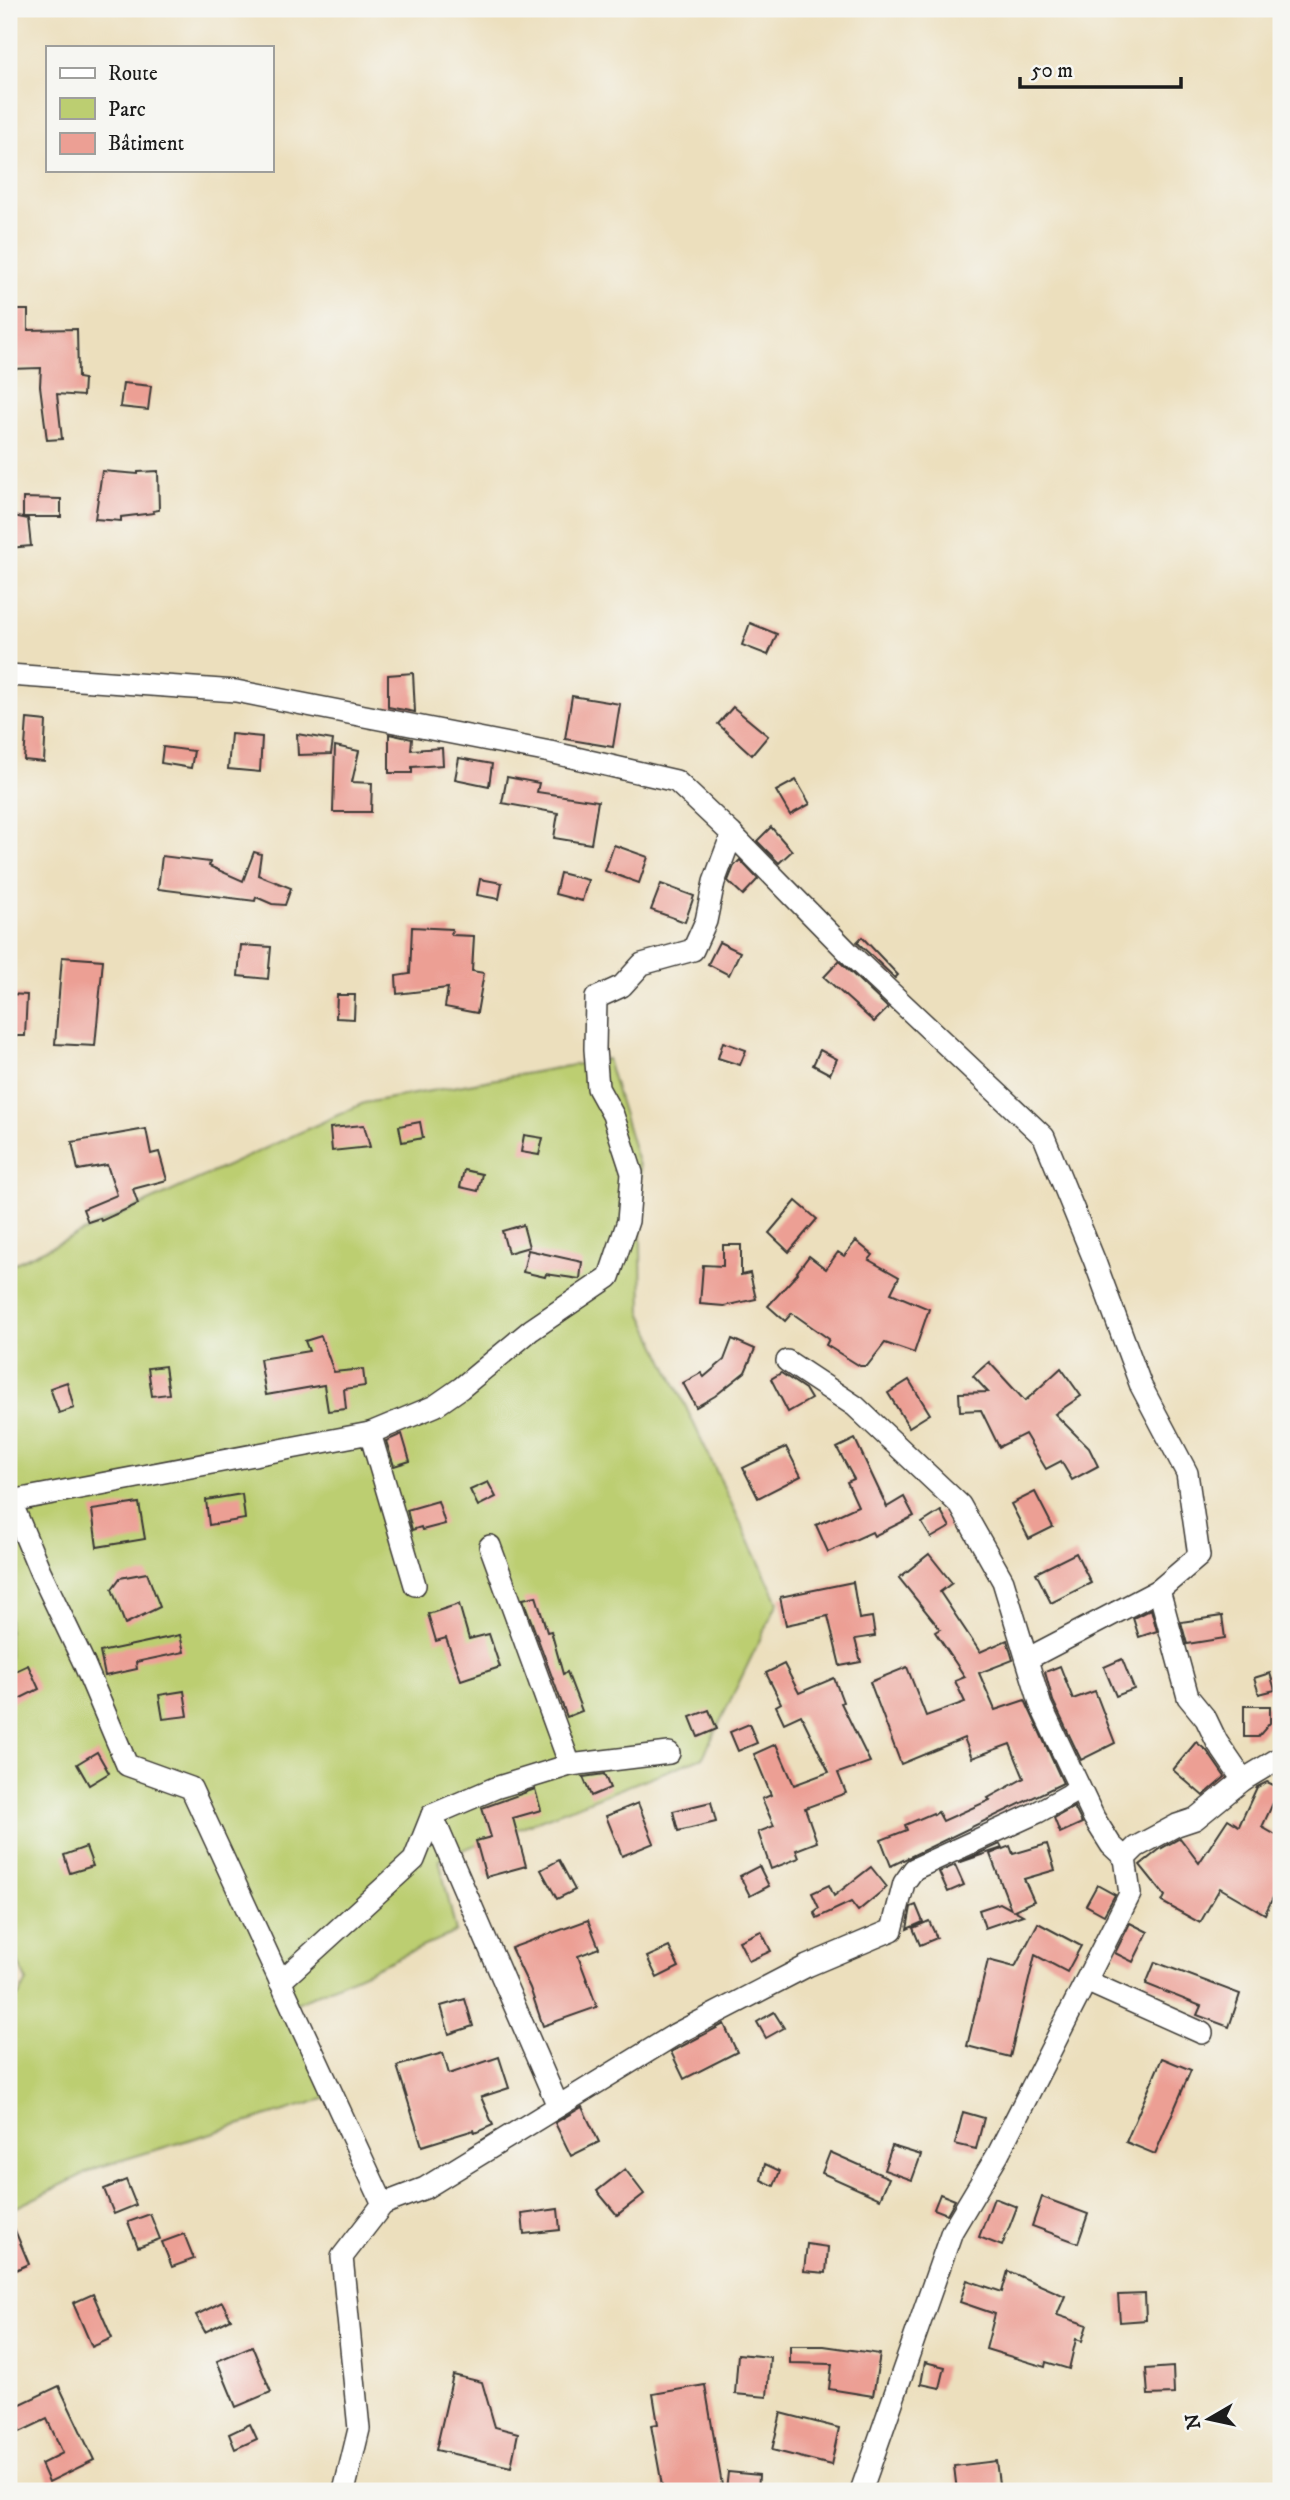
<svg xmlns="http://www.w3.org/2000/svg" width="1290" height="2500" viewBox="0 0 1290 2500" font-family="'IM FELL DW Pica',serif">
	<rect width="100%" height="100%" fill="#f6f6f2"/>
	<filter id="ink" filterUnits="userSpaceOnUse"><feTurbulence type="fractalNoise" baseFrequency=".0143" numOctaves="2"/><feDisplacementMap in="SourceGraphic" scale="14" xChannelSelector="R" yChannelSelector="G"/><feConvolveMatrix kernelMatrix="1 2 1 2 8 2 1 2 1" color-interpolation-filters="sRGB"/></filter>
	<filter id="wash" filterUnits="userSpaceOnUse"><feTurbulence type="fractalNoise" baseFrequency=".00686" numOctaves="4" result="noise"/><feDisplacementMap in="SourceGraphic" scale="28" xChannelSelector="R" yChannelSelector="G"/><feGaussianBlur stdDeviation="1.57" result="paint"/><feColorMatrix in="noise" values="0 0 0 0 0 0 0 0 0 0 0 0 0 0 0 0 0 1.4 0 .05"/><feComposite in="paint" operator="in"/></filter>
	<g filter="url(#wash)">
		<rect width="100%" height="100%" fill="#ecdfbd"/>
		<path fill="#bcce71" stroke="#6c7546" stroke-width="2" d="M607 1059 640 1169 642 1314 778 1602 703 1757 439 1859 456 1932 292 2005 334 2096 96 2168 9 2211V2011L27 1982 9 1943V1266L364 1103Z"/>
		<g id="blocks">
			<g fill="#ec9f94">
				<path d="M9 310H28V330L77 329 78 378 84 379 83 396 57 394 62 439 47 440 40 386 41 368 9 369Z"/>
				<path d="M123 383 151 386 148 410 120 407Z"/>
				<path d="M102 471 138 474V472L158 471 159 510 153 511 154 513 121 517V521L95 519Z"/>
				<path d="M23 498 61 499V517H23Z"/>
				<path d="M9 515 28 519 31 546 9 548Z"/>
				<path d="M750 623 777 634 768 655 742 645Z"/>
				<path d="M413 673 415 712 388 707V675Z"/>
				<path d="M572 696 620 704 613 747 565 739Z"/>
				<path d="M733 707 768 736 752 755 718 724Z"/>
				<path d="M27 719 46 721 44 762 24 760Z"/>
				<path d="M231 734 262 737 260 772 228 769Z"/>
				<path d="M297 734 333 740 331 754 298 755Z"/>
				<path d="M389 734 412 739 411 750 442 748 443 765 412 767V773H389Z"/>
				<path d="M335 746 359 751 352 782 372 783 371 812H333Z"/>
				<path d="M163 747 194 751 191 768 161 763Z"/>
				<path d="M459 758 492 764 489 786 455 779Z"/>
				<path d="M507 777 539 783 537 792 598 801 591 844 554 838 558 813 502 803Z"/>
				<path d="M796 780 810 804 790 815 776 791Z"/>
				<path d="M771 827 792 851 779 863 757 841Z"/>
				<path d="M614 845 648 857 639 883 605 871Z"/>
				<path d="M254 852 261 854 258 875 291 888 285 905 272 904 256 897 255 901 158 889 162 856 210 862 209 866 243 881Z"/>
				<path d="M740 860 758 879 743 895 728 881 734 866Z"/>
				<path d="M560 873 588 880 582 901 555 894Z"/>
				<path d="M480 879 502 883 499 899 477 895Z"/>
				<path d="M661 884 694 896 685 922 651 910Z"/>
				<path d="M412 927 452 929 451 935 474 936 472 971 484 973 477 1013 445 1007 448 988 397 994 396 976 410 974Z"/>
				<path d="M862 937 898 975 895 978 857 942Z"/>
				<path d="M719 942 740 952 729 975 708 964Z"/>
				<path d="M241 945 271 947 268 979 238 976Z"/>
				<path d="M62 957 103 960 95 1046 55 1044Z"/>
				<path d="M839 961 888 1008 874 1022 824 977Z"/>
				<path d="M9 994 27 995 25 1036H9Z"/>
				<path d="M337 995H355L354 1019 336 1018Z"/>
				<path d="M723 1042 746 1050 740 1065 718 1058Z"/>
				<path d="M820 1050 837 1059 830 1074 813 1065Z"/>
				<path d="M420 1122 423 1138 402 1142 399 1126Z"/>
				<path d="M364 1125 370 1147 332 1151 330 1128Z"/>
				<path d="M146 1129 151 1154 159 1152 167 1180 133 1189 138 1204 101 1221 100 1218 88 1222 83 1209 117 1195 107 1165 78 1170 72 1142Z"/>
				<path d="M524 1135 543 1138 539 1155 521 1152Z"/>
				<path d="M464 1170 482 1174 478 1191 460 1187Z"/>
				<path d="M796 1201 817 1219 789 1252 769 1233Z"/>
				<path d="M523 1225 529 1247 508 1253 502 1231Z"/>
				<path d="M856 1241 873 1255 869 1260 899 1277 891 1293 929 1309 914 1353 885 1343 867 1366H860L826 1345 829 1339 792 1313 785 1321 768 1306 798 1273 797 1272 809 1256 826 1269 838 1252 844 1256Z"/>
				<path d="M723 1245H741V1275L750 1273 756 1299 724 1306 700 1304 703 1265 723 1266Z"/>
				<path d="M528 1250 582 1262 580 1279 546 1274 545 1277 523 1272Z"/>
				<path d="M321 1336 334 1372 363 1369 365 1386 344 1389 346 1409 328 1411 324 1385 266 1395 260 1359 309 1351 305 1341Z"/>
				<path d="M732 1339 755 1349 745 1372 715 1396 696 1407 683 1383 701 1373 704 1377 724 1360Z"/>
				<path d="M989 1362 1025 1401 1061 1368 1081 1396 1055 1414 1089 1448 1098 1466 1072 1480 1061 1461 1046 1469 1025 1434 999 1447 981 1410 960 1411 959 1393 988 1392 973 1376Z"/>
				<path d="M165 1366 169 1394 152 1396 148 1368Z"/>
				<path d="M781 1373 805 1389 811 1399 788 1412 771 1379Z"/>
				<path d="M909 1380 930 1414 909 1427 888 1393Z"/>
				<path d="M67 1382 74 1408 59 1413 50 1388Z"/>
				<path d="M402 1434 410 1461 394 1466 386 1441Z"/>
				<path d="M855 1439 887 1507 904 1497 914 1516 874 1536 872 1532 828 1552 816 1525 858 1506 847 1482 854 1479 837 1448Z"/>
				<path d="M786 1447 801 1476 758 1498 743 1468Z"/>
				<path d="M488 1482 496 1497 478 1506 470 1490Z"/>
				<path d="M1035 1492 1053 1527 1029 1539 1011 1504Z"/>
				<path d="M242 1494 245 1519 209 1525 206 1500Z"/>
				<path d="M438 1501 445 1524 422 1530 421 1527 412 1530 407 1510Z"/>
				<path d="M139 1503 145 1539 97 1547 92 1510Z"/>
				<path d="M941 1511 950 1527 931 1538 922 1523Z"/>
				<path d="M1076 1553 1091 1583 1051 1603 1036 1573Z"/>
				<path d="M929 1554 952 1583 940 1592 980 1652 1007 1640 1013 1660 979 1673 995 1710 1025 1700 1063 1783 891 1866 881 1840 907 1830 905 1825 933 1813 934 1815 938 1812 943 1821 990 1800 988 1798 1024 1778 1010 1744 972 1758 964 1738 901 1764 870 1682 907 1667 926 1716 965 1702 955 1681 965 1677 935 1632 940 1629 899 1578Z"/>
				<path d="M147 1573 160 1607 125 1624 112 1589 120 1578Z"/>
				<path d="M853 1582 859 1619 872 1617 875 1636 855 1639 861 1662 840 1666 828 1616 786 1625 780 1597Z"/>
				<path d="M536 1596 547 1632 551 1631 563 1674 567 1672 582 1711 567 1717 523 1599Z"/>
				<path d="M459 1604 469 1639 489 1634 500 1667 461 1680 446 1638 436 1641 428 1614Z"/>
				<path d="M1151 1609 1157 1631 1139 1637 1133 1618Z"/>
				<path d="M1222 1616 1225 1638 1187 1644 1181 1622Z"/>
				<path d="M180 1635 184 1652 136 1662 137 1669 105 1676 100 1652Z"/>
				<path d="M1122 1659 1134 1689 1116 1696 1104 1667Z"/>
				<path d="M784 1664 799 1693 834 1678 843 1702 841 1703 870 1762 838 1773 846 1793 805 1808 817 1842 796 1850 799 1858 771 1869 758 1832 774 1826 762 1799 771 1795 754 1754 776 1744 794 1785 829 1772 801 1715 784 1723 776 1706 781 1703 766 1673Z"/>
				<path d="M28 1665 39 1689 9 1704V1674Z"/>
				<path d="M1060 1666 1073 1699 1095 1691 1115 1743 1081 1760 1053 1701 1045 1672Z"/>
				<path d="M1270 1673 1275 1690 1259 1694 1254 1678Z"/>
				<path d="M184 1691 188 1716 163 1719 159 1695Z"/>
				<path d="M1244 1706H1270V1723L1258 1737H1244Z"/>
				<path d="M709 1710 717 1729 698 1737 690 1717Z"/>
				<path d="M749 1724 757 1743 738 1751 730 1732Z"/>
				<path d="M1196 1742 1207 1751 1225 1777 1203 1796 1173 1770Z"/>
				<path d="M97 1752 109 1773 89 1785 77 1764Z"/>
				<path d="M604 1774 610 1788 591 1796 583 1777Z"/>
				<path d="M1267 1782 1280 1788 1262 1827 1281 1838V1881L1265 1914 1220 1888 1200 1923 1162 1902 1165 1896 1140 1865 1160 1849 1180 1838 1199 1863 1228 1819 1239 1826 1257 1787Z"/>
				<path d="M535 1789 541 1810 513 1818 526 1866 486 1877 476 1841 491 1837 482 1808Z"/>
				<path d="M711 1802 716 1822 678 1831 673 1811Z"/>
				<path d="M638 1803 654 1843 622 1856 606 1816Z"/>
				<path d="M1074 1807 1082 1823 1060 1833 1054 1818Z"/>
				<path d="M1000 1844 1002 1848 958 1863Z"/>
				<path d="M1047 1844 1055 1870 1024 1879 1034 1901 1014 1910 1023 1915 985 1928 979 1910 1000 1903 1011 1909 990 1854 1010 1846 1013 1854Z"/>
				<path d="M86 1847 93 1866 70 1873 64 1855Z"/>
				<path d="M559 1860 575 1890 557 1899 541 1870Z"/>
				<path d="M955 1865 964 1885 948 1892 939 1872Z"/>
				<path d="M759 1866 769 1886 750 1896 740 1876Z"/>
				<path d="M871 1867 887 1887 858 1911 851 1902 817 1918 814 1912 819 1908 812 1893 829 1885 834 1896Z"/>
				<path d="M1097 1885 1115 1895 1104 1915 1086 1905Z"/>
				<path d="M916 1905 923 1922 907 1929 911 1907Z"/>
				<path d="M588 1920 599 1948 578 1956 597 2007 543 2026 530 1988 511 1948Z"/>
				<path d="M929 1921 937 1938 920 1945 913 1928Z"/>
				<path d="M1038 1923 1081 1946 1067 1972 1035 1955 1010 2057 967 2046 988 1960 1015 1967Z"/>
				<path d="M1130 1923 1148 1932 1133 1962 1115 1953Z"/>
				<path d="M761 1931 771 1951 749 1961 739 1941Z"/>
				<path d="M669 1947 679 1967 657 1978 647 1957Z"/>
				<path d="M1155 1962 1240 1994 1229 2027 1197 2015 1201 2006 1146 1984Z"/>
				<path d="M465 1999 473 2026 449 2034 441 2006Z"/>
				<path d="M774 2012 784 2028 766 2038 757 2022Z"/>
				<path d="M724 2024 737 2052 684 2079 671 2052Z"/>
				<path d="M443 2053 449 2074 499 2057 509 2088 481 2097 493 2125 475 2133 474 2130 422 2146 397 2066Z"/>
				<path d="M1162 2058 1191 2070 1155 2154 1126 2142Z"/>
				<path d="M582 2107 599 2142 571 2156 555 2123Z"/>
				<path d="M963 2112 984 2118 976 2149 955 2144Z"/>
				<path d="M892 2146 921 2155 912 2180 884 2170Z"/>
				<path d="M830 2152 889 2178 880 2199 822 2173Z"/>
				<path d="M765 2164 780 2171 774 2186 761 2180Z"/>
				<path d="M625 2169 644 2194 617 2215 597 2191Z"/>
				<path d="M126 2180 136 2205 114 2214 104 2189Z"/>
				<path d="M940 2194 955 2200 947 2214 934 2209Z"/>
				<path d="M1042 2197 1088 2214 1078 2243 1032 2226Z"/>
				<path d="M994 2198 1017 2207 1002 2246 979 2237Z"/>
				<path d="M558 2209 560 2230 524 2234 522 2214Z"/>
				<path d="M150 2214 160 2239 138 2247 128 2222Z"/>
				<path d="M9 2216 29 2264 9 2273Z"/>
				<path d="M184 2234 194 2259 172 2267 162 2242Z"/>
				<path d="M807 2244 828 2247 826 2273 804 2271Z"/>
				<path d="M1008 2271 1065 2296 1057 2315 1087 2325 1082 2341 1076 2339 1069 2369 1046 2362 1045 2367 986 2349 995 2314 960 2302 967 2280 1002 2292Z"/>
				<path d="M93 2294 112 2338 92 2347 73 2303Z"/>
				<path d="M1145 2294 1146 2320 1120 2322 1118 2295Z"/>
				<path d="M222 2302 231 2319 205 2332 196 2315Z"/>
				<path d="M252 2346 271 2392 236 2407 217 2361Z"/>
				<path d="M790 2346H824L880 2354 873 2396 829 2389 832 2364 790 2363Z"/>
				<path d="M738 2354 770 2357 767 2397 735 2394Z"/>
				<path d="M925 2362 945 2367 940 2388 921 2384Z"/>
				<path d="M1173 2367 1174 2394 1148 2395 1146 2369Z"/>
				<path d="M453 2375 482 2382 495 2427 518 2433 511 2467 436 2450Z"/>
				<path d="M705 2385 723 2491H663L651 2425 658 2424 653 2394Z"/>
				<path d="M59 2386 94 2460 49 2482 41 2464 63 2453 47 2419 20 2432 10 2409Z"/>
				<path d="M781 2413 839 2428 831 2465 772 2450Z"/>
				<path d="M250 2424 257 2439 235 2449 229 2434Z"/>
				<path d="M996 2461 1000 2491H957L954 2466Z"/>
				<path d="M728 2472 759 2475 758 2491H726Z"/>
			</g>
		</g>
	</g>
	<g filter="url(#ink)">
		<use href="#blocks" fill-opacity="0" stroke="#3b3934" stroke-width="2"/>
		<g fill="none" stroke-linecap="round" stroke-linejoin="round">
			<g stroke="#3b3934" stroke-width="24">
				<g id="minor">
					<path d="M9 675 236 691 550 752 676 781 732 834 853 957 1044 1137 1095 1262 1141 1386 1187 1473 1199 1556 1159 1590 1188 1697 1206 1719 1217 1742 1243 1780"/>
					<path d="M787 1361 855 1406 960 1505 1003 1581 1041 1706 1094 1818 1111 1845 1125 1858"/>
					<path d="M370 1433 435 1406 461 1388 531 1330 609 1277 628 1221 632 1173 613 1115 598 1088 595 1049 596 998 622 986 642 964 693 950 706 921 714 882 732 834"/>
					<path d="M9 1497 40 1571 83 1661 127 1765 191 1788 383 2204 342 2257 359 2429 344 2491"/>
					<path d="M11 1501 370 1433 415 1585"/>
					<path d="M490 1546 570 1765"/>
					<path d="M1027 1659 1159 1590"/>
					<path d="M432 1815 558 2106"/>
					<path d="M1086 1981 1202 2033"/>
					<path d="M280 1982 414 1860 432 1815 495 1788 570 1765 669 1753"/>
					<path d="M383 2204 425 2188 676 2034 807 1966 892 1930 904 1883 914 1869 1038 1812 1069 1795 1079 1787"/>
					<path d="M861 2491 952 2231 998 2154 1130 1894 1125 1858 1136 1847 1177 1825 1195 1819 1243 1780 1281 1757"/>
				</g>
			</g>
			<use href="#minor" stroke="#fff" stroke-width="21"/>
		</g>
	</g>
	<rect width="1290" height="2500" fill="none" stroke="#f6f6f2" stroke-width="35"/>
	<rect x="46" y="46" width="228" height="126" fill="#f6f6f2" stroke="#9f9f9c" stroke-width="2"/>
	<rect x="60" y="68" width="35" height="10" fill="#ffffff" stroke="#9f9f9c" stroke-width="2"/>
	<text x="108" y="80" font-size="21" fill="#1c1c1c">Route</text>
	<rect x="60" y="98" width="35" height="21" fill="#bcce71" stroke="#9f9f9c" stroke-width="2"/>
	<text x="108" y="116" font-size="21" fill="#1c1c1c">Parc</text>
	<rect x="60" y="133" width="35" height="21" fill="#ec9f94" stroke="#9f9f9c" stroke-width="2"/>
	<text x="108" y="150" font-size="21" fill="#1c1c1c">Bâtiment</text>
	<g transform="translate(1209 2419) rotate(261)" stroke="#f6f6f2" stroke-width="5" paint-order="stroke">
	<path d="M0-5L12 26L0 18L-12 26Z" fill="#1c1c1c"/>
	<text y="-10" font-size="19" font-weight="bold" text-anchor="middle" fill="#1c1c1c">N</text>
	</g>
	<path d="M1020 77v10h161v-10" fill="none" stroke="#1c1c1c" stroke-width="3.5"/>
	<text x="1031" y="77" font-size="21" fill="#1c1c1c" stroke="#f6f6f2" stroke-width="5" paint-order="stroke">50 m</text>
</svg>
